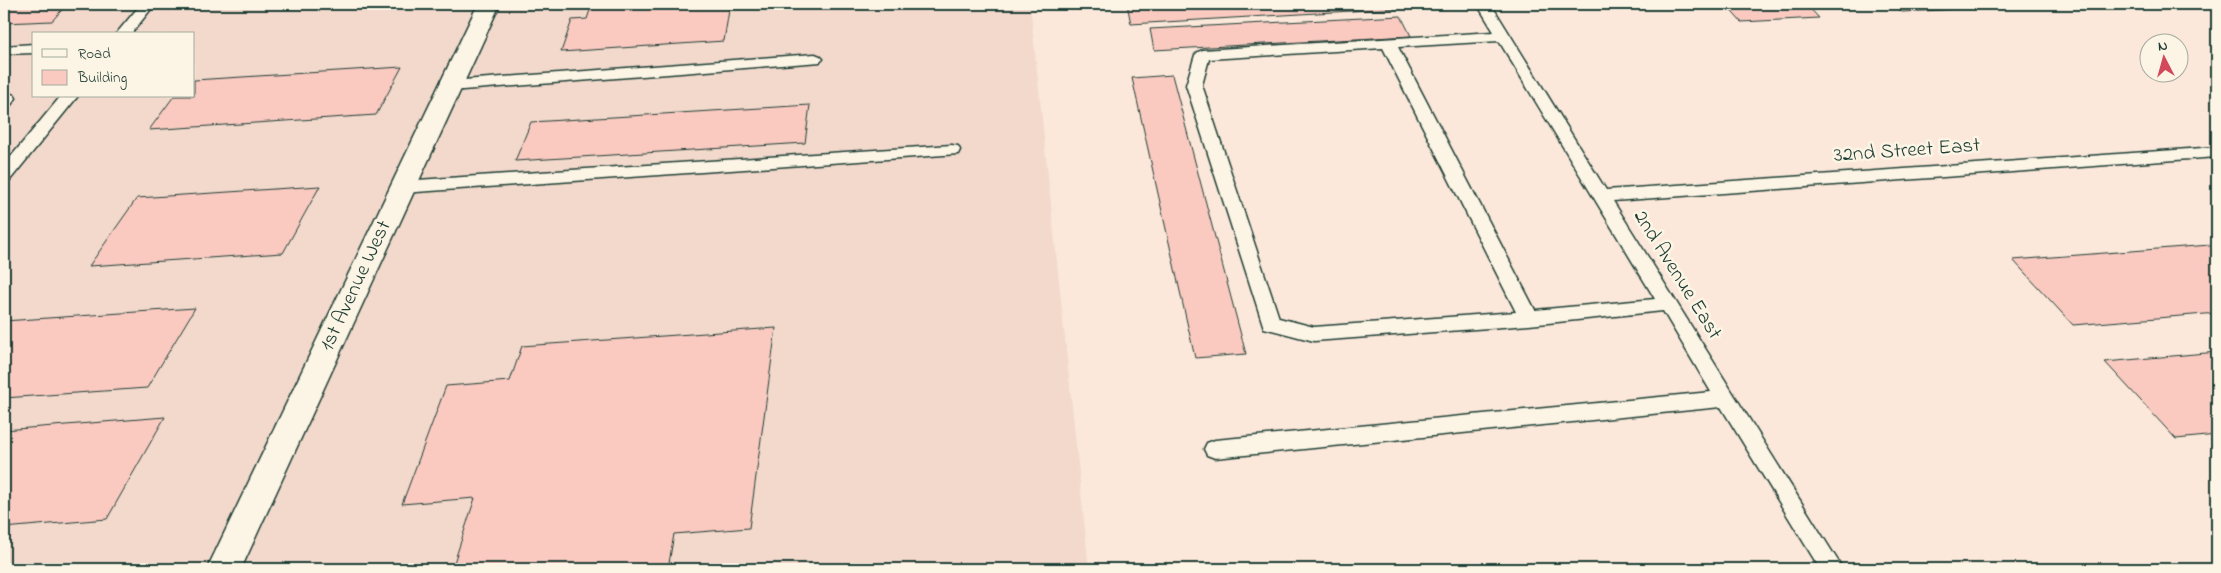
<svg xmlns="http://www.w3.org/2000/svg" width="2221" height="573" viewBox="0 0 2221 573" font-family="'Indie Flower',sans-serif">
	<rect width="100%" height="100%" fill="#fbe8da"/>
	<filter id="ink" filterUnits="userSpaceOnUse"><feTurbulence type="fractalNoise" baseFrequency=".02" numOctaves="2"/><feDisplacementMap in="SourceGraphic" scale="10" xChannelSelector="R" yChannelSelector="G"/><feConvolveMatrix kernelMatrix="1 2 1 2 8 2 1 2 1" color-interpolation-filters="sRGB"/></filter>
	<g filter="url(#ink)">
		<path fill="#f2d9cc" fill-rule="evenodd" d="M4 4H1030L1089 569H4ZM34 34H194V96H34Z"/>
		<g fill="#facac1" stroke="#1f3d34">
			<path d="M4 4H67L52 21 4 23Z"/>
			<path d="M592 4H730L724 41 561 52 572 20 587 19Z"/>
			<path d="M1127 4H1399L1402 8 1131 24Z"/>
			<path d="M1747 4H1806L1819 18 1741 22 1726 5Z"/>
			<path d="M1893 4H1975L1980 8 1902 12Z"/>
			<path d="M1401 16 1411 36 1154 50 1150 29Z"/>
			<path d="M402 67 376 115 149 130 174 96H194V80Z"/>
			<path d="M1172 75 1246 354 1195 358 1132 78Z"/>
			<path d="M810 105 805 143 515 161 531 122Z"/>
			<path d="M320 186 283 253 89 266 137 198Z"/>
			<path d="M2210 245 2217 251V313L2073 325 2013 260Z"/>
			<path d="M195 308 147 388 4 398V321Z"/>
			<path d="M776 328 749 528 674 534 668 569H452L475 498 402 504 446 386 510 381 522 346Z"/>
			<path d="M2217 352V435L2176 439 2105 362Z"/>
			<path d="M165 417 107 519 4 528V430Z"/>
		</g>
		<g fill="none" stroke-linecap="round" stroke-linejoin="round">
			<g stroke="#1f3d34" stroke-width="3">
				<g id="lane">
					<path d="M141 4H155L131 34H116Z"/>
					<path d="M1477 4H1491L1606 190 2217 147V157L1613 201 1843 569H1820L1721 407 1215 458 1207 455 1204 449 1207 443 1215 440 1711 392 1663 311 1529 325 1314 341 1264 328 1186 85 1195 55 1198 52 1203 50 1494 32ZM1499 41 1655 299 1535 310 1398 47ZM1383 48 1516 312 1314 327 1279 318 1202 85 1209 59Z"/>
					<path d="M34 44V53L4 54V46Z"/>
					<path d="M815 54 820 56 823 59 820 62 450 91 444 89 442 86 444 83 450 81Z"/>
					<path d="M8 93 14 95 16 98 10 106 4 108V94Z"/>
					<path d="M61 96H78L10 180 4 181V165Z"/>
					<path d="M952 145 958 146 960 150 958 154 402 193 396 191 393 187 396 183 402 181Z"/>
				</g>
			</g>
			<g stroke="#1f3d34" stroke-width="3">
				<path id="street" d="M478 4H500L241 569H207Z"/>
			</g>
			<use href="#lane" fill="#fcf5e5" fill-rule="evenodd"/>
			<use href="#street" fill="#fcf5e5" fill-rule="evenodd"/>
		</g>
	</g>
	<g text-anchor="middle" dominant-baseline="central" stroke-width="5" stroke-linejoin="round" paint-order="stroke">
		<g font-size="21" fill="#1f3d34" stroke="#fcf5e5">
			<text transform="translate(1907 151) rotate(-4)">32nd Street East</text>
			<text transform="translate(1677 275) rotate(58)">2nd Avenue East</text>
			<text transform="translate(356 286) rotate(-65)">1st Avenue West</text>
		</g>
	</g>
	<rect width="2221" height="573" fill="none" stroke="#fcf5e5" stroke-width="20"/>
	<rect x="10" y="10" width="2201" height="553" fill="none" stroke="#1f3d34" stroke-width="2" filter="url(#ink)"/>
	<rect x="32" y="32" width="162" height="65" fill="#fcf5e5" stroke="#a4ab9e"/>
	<rect x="42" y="49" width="25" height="8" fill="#fcf5e5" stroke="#a4ab9e"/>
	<text x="78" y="58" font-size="15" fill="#1f3d34">Road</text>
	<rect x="42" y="70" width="25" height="15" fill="#facac1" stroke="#a4ab9e"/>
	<text x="78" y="82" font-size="15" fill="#1f3d34">Building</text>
	<g transform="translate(2164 58) rotate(354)"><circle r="24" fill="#fcf5e5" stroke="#a4ab9e"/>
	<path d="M0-4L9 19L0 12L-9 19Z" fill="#d1495b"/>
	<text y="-8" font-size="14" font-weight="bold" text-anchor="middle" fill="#1f3d34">N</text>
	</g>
</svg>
